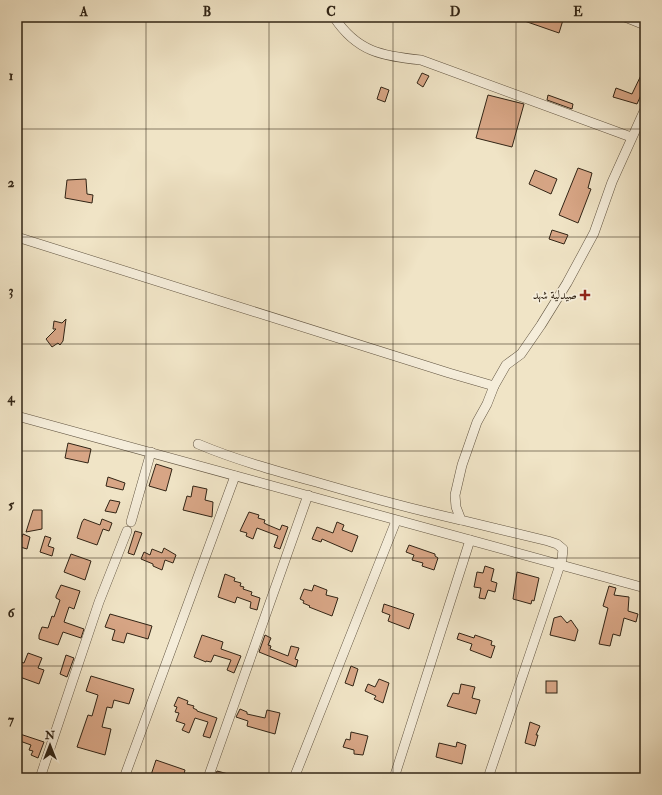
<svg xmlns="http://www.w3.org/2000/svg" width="662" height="795" viewBox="0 0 662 795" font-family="'IM FELL Double Pica',Amiri,serif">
	<rect width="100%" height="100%" fill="#f0e4c6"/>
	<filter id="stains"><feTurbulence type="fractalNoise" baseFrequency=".005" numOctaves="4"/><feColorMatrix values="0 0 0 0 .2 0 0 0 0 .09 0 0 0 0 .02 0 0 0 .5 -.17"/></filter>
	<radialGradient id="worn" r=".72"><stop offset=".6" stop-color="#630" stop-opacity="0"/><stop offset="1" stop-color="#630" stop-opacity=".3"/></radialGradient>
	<g fill="#d8a686" stroke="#312415">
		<path d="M513 17H554L563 20 559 33Z"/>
		<path d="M645 67V86L637 104 613 97 616 88 632 94Z"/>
		<path d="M422 73 429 76 423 87 417 83Z"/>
		<path d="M381 87 389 90 385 102 377 99Z"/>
		<path d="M488 95 524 104 512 147 476 138Z"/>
		<path d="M548 95 573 104 572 109 547 100Z"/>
		<path d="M578 168 592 173 588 188 591 189 578 223 559 215Z"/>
		<path d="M535 170 557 179 551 194 529 184Z"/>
		<path d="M86 179 87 194 93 195 92 203 65 198 67 180Z"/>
		<path d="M552 230 568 235 564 244 549 239Z"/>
		<path d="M66 319 63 341 60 345 58 343 52 347 46 339 56 329H53L54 321 62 323Z"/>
		<path d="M68 443 91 449 88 463 65 458Z"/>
		<path d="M156 464 172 469 166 491 149 486Z"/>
		<path d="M108 477 125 483 123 490 106 486Z"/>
		<path d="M193 486 207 489 205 500 213 502 212 517 183 510 187 496 191 497Z"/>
		<path d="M110 500 120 502 116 513 105 511Z"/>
		<path d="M33 510H42V529L26 532Z"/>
		<path d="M249 512 259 515 258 518 265 520 264 523 268 525 280 530 282 525 288 527 280 549 274 547 278 536 257 528 253 539 246 536 247 533 240 531Z"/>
		<path d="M84 519 100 525 102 519 112 523 109 531 103 529 97 545 77 538 82 522Z"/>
		<path d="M337 522 344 525 342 530 358 536 352 552 322 539 321 542 312 539 317 527 333 533Z"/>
		<path d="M135 531 142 533 134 555 128 553Z"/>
		<path d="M23 534 30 537 27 549 17 546V536L22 537Z"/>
		<path d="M45 536 51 538 48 546 54 548 52 556 40 552Z"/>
		<path d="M409 545 435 554V556L438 558 434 570 422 566 423 563 412 560 414 555 406 552Z"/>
		<path d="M164 548 176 555 173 563 165 560 162 570 153 566V564L141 559 144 552 150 555 152 549 162 553Z"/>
		<path d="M71 554 91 561 85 580 64 572Z"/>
		<path d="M485 566 494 569 491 581 497 583 495 592 488 590 485 599 479 598 481 588 474 587 477 572 483 573Z"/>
		<path d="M517 572 539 578 534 601 532 600 531 604 513 599Z"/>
		<path d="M225 574 235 578 234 581 241 583 240 586 244 587 243 589 252 592 251 595 260 598 257 610 250 608 251 602 237 597 235 603 218 597Z"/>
		<path d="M61 585 80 591 74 609 69 607 64 622 84 629 81 638 63 632 58 645 39 639V635L42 627 48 628 52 616 54 617 60 600 56 598V596Z"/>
		<path d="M314 585 327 590 326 595 338 598 332 616 309 607 310 606 303 603 304 601 300 599 304 589 312 591Z"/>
		<path d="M609 586 616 588 614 595 629 597 628 611 638 614 636 622 624 618 620 636 613 634 610 646 599 644 608 608 603 606Z"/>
		<path d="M384 604 414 614 409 629 388 621 390 615 382 612Z"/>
		<path d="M110 614 152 626 148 639 127 633 124 643 112 640 115 630 105 627Z"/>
		<path d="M561 616 567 623 571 620 578 630 575 641 550 635 554 618Z"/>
		<path d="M459 633 474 638 475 635 492 641 491 645 495 646 491 658 470 650 472 644 457 639Z"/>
		<path d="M202 635 223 642 221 649 241 656 234 673 227 670 231 660 214 655 211 662 206 661V662L194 657Z"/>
		<path d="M265 635 271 638 268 645 271 646 270 649 288 656 291 646 299 648 295 659 298 660 296 667 259 652Z"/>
		<path d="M28 653 42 658 38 668 44 670 39 684 17 676V661L24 663Z"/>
		<path d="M66 655 74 658 67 677 60 674Z"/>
		<path d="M351 666 358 669 353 686 345 683Z"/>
		<path d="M91 676 134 689 129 704 114 700 112 708 107 707 102 727 111 729 105 755 77 747 88 715 92 716 98 695 86 691Z"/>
		<path d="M379 679 389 683 383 703 374 699 376 696 365 691 368 684 375 687Z"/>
		<rect x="546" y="681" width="11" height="12"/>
		<path d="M461 684 475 687 472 698 480 700 476 714 447 706 453 693 459 694Z"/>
		<path d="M178 697 188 701 187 704 194 706 193 708 197 710V711L217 718 210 738 203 736 208 722 195 718 189 733 182 730 185 724 176 721 179 713 175 712 177 707 174 706Z"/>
		<path d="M240 709 247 712V714L265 718 267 710 280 713 275 734 247 726 248 721 236 717Z"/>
		<path d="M530 722 540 726 536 735H538L535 746 525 743Z"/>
		<path d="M351 732 368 736 363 755 354 754V750L343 747 346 739 350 740Z"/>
		<path d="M17 733 44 742 38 758 31 755 33 751 29 750 31 745 17 740Z"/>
		<path d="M457 742 466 745 462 764 436 757 439 743 456 747Z"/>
		<path d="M156 760 185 770 183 778H150Z"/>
		<path d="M217 771 236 776 235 778H214Z"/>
	</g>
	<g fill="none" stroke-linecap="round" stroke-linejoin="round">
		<g stroke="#615441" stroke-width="10">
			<g id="minor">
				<path d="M334 17C357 52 382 56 421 60L631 137"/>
				<path d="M625 17 645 25"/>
				<path d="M17 237 449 373 494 386"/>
				<path d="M17 416 645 588"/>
				<path d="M198 444C236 460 276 471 316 482 364 496 412 509 461 520"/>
				<path d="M131 522 151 452"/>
				<path d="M40 778 99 602 127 531"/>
				<path d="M124 778 235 476"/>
				<path d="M208 778 308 495"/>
				<path d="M294 778 396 521"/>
				<path d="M394 778 470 540"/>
				<path d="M488 778 562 559 563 549 557 544 548 541 461 520 456 507 455 495 462 465 477 422 487 404 494 386 506 365 521 354 541 325 567 283 594 233 612 182 645 109"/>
			</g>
		</g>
		<use href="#minor" stroke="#f5edda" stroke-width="9"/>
	</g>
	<path fill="none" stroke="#312415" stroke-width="1" stroke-opacity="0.55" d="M146 17V778M269 17V778M393 17V778M516 17V778M17 129H645M17 237H645M17 344H645M17 451H645M17 558H645M17 666H645"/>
	<path fill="#8f2418" stroke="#f5edda" stroke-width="1.5" d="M583 289h4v4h4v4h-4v4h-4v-4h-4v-4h4z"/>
	<g text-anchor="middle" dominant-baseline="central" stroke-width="3.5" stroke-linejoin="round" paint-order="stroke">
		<g font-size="12" fill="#312415" stroke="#f5edda" text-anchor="end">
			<text x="577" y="295">صيدلية شهد</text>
		</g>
	</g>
	<rect width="662" height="795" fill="none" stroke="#f0e4c6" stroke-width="44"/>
	<g transform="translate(50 745)" stroke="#f5edda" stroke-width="3" paint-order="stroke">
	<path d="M0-3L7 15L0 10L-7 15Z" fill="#312415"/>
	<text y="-6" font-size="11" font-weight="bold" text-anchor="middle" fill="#312415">N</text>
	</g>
	<rect x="22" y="22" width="618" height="751" fill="none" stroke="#312415" stroke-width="1.5"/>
	<g font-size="13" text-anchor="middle" font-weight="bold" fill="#312415">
		<text x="84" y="16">A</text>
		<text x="207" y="16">B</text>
		<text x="331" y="16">C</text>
		<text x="455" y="16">D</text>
		<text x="578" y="16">E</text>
		<text x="11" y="80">1</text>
		<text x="11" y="187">2</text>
		<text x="11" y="295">3</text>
		<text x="11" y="402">4</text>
		<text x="11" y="509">5</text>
		<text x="11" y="617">6</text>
		<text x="11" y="724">7</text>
	</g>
	<rect width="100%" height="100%" filter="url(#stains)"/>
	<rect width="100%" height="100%" fill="url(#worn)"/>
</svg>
